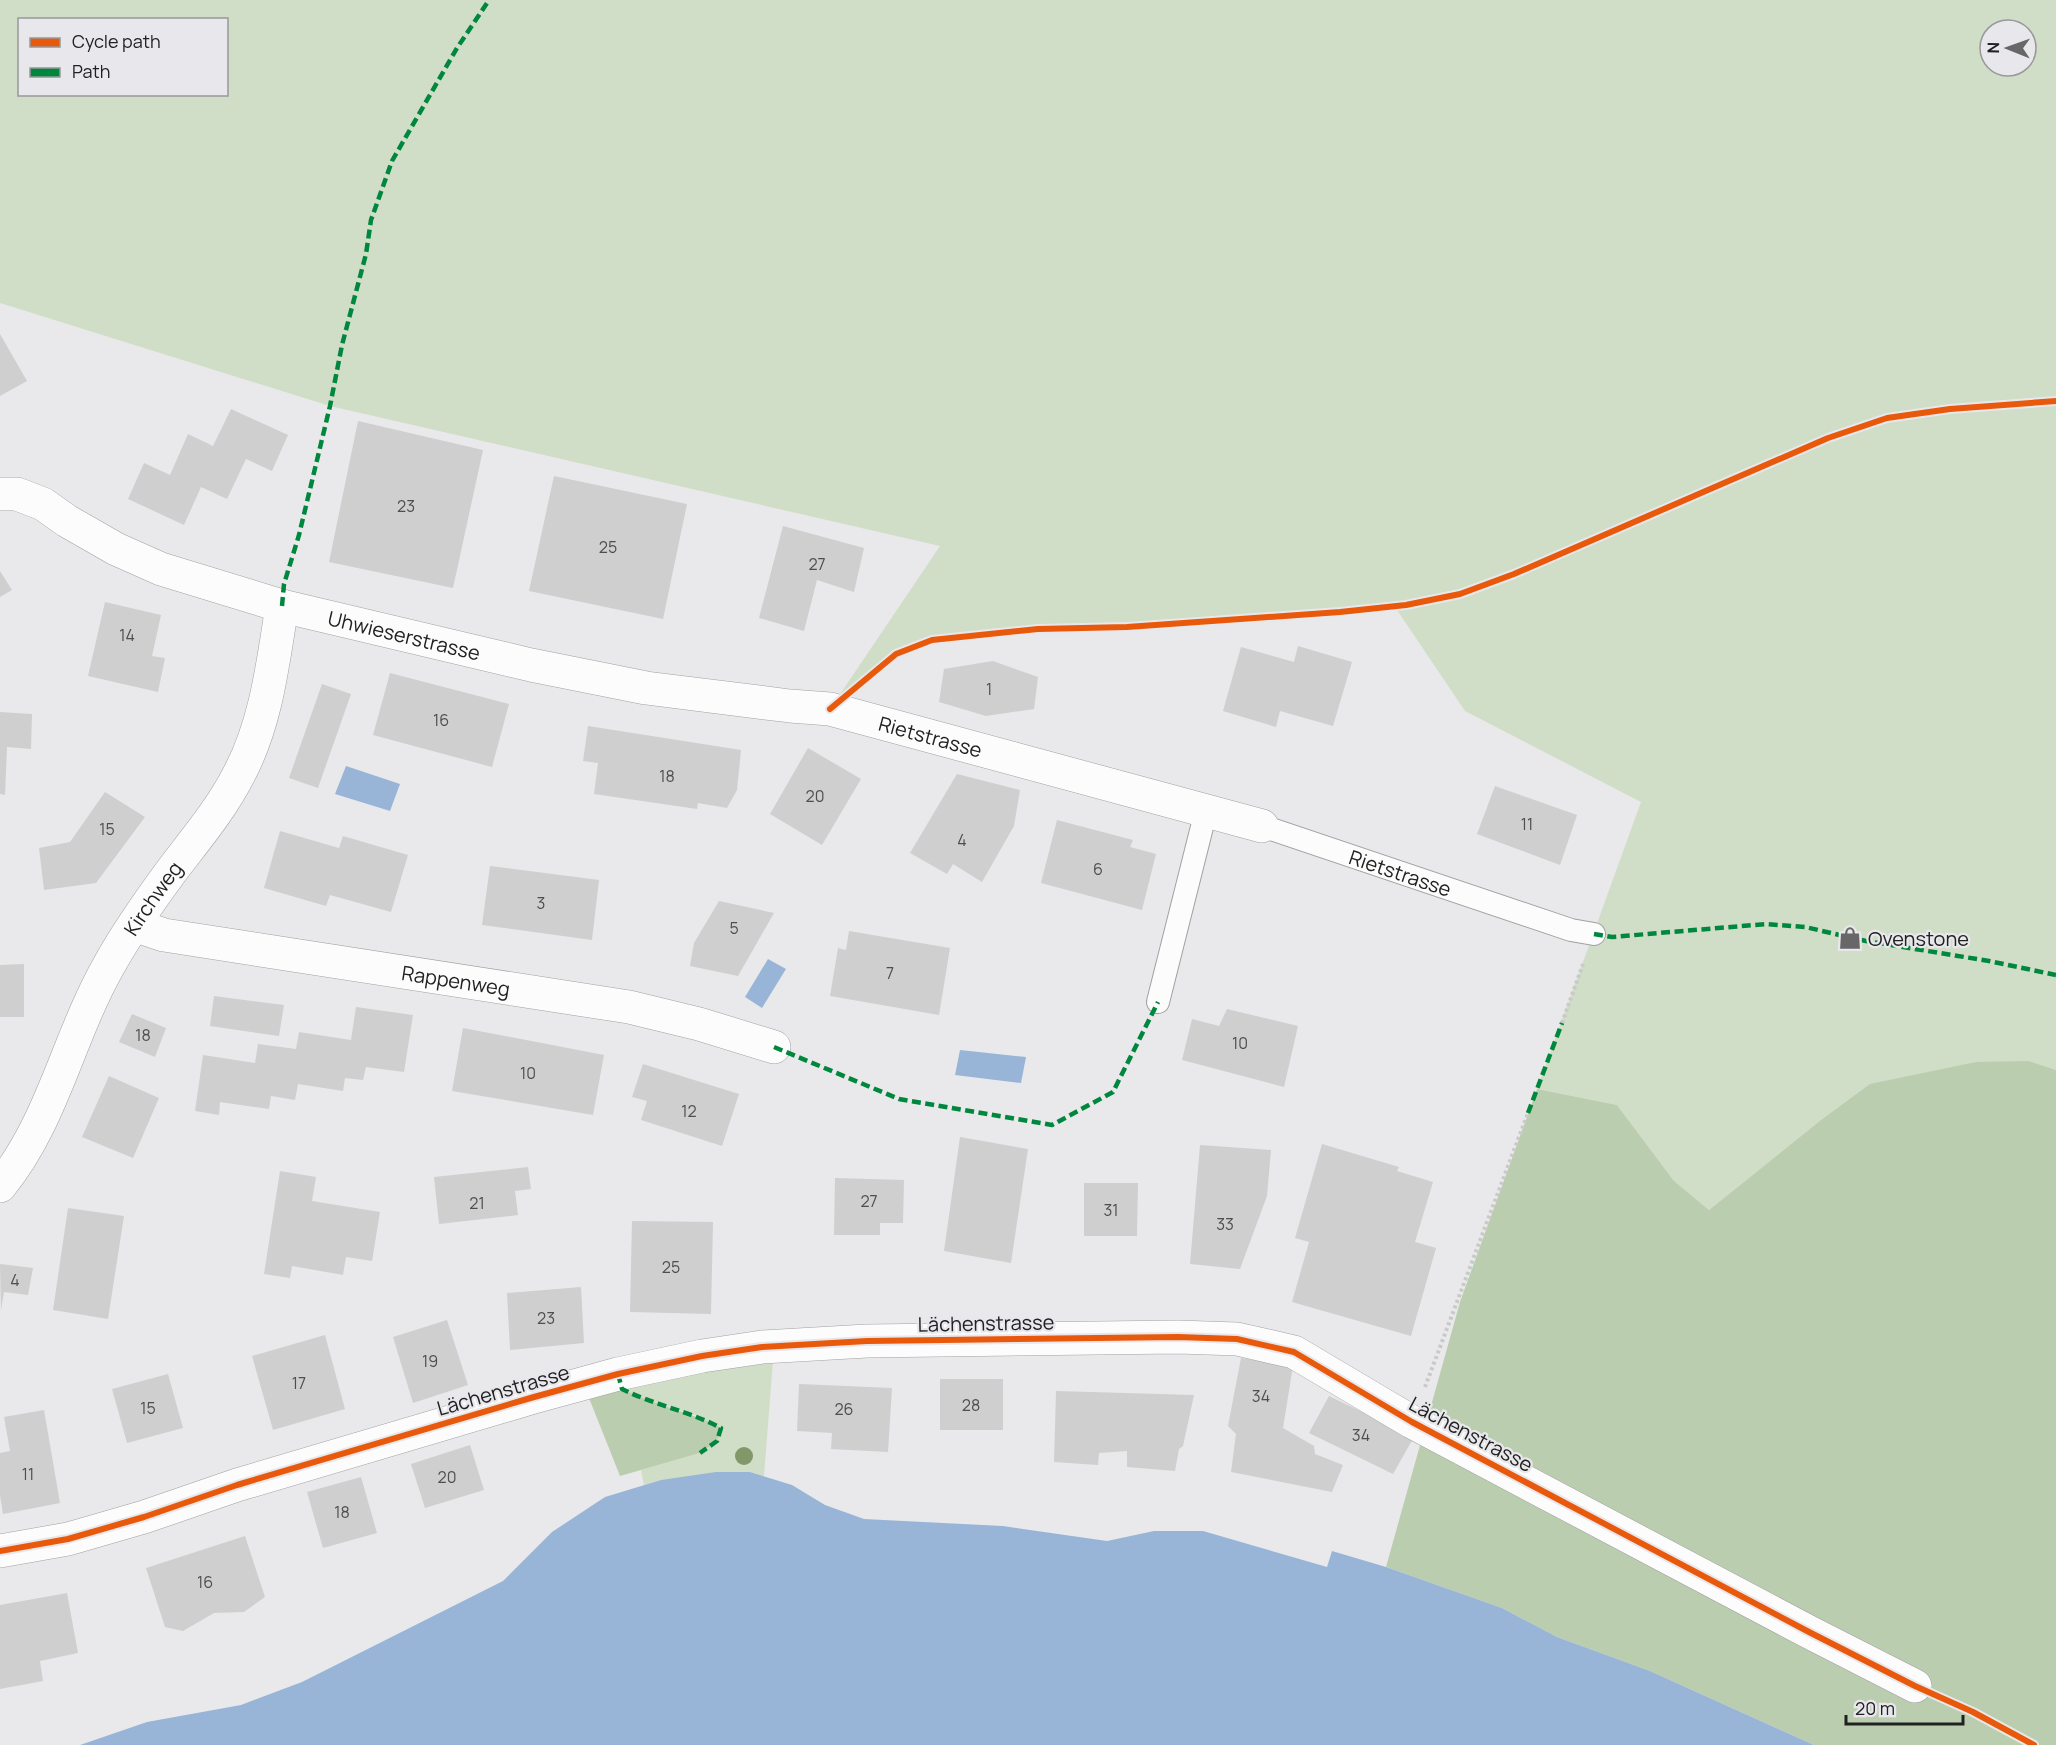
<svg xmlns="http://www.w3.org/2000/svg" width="2056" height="1745" viewBox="0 0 2056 1745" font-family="Manrope,sans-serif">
	<rect width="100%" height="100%" fill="#e9e9eb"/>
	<g fill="#d0ddc7" fill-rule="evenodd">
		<path d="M0 0H2056V1070L2029 1061 1871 1084 1821 1120 1709 1210 1674 1181 1617 1105 1537 1089 1641 802 1465 711 1395 607 1223 621 1079 630 1038 629 932 640 896 654 830 709 940 546 330 406 0 303ZM20 20H226V94H20ZM1990 30H2026V66H1990Z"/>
		<path d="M773 1361 764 1476 750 1472 661 1480 644 1485 641 1470 700 1453 701 1417 636 1396 622 1389 704 1371Z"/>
	</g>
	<g fill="#bbcdaf">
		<path d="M2029 1061 2056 1070V1745H1814L1650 1671 1557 1637 1502 1608 1386 1567 1460 1302 1537 1089 1617 1105 1674 1181 1709 1210 1821 1120 1870 1084 1976 1062Z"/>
		<path d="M622 1389C654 1405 689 1411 721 1428L717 1441 700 1453 620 1476 589 1398Z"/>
	</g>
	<g fill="#98b5d7">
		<path d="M346 766 400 784 390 811 335 794Z"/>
		<path d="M768 959 786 969 762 1008 745 997Z"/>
		<path d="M960 1050 1026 1057 1021 1083 955 1075Z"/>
		<path d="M716 1472H750L792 1485 825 1505 864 1519 1003 1526 1107 1541 1154 1531H1203L1327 1567 1332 1551 1386 1567 1502 1608 1557 1637 1650 1671 1814 1745H80L147 1722 241 1705 302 1682 503 1581 552 1532 605 1497 661 1480Z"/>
	</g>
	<g fill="#cfcfd0">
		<path d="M0 334 27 381 0 396Z"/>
		<path d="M231 409 288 435 272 471 246 459 227 499 201 487 184 525 128 499 144 463 170 475 188 434 213 446Z"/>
		<path d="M358 421 483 450 453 588 329 562Z"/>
		<path d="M554 476 687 504 663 619 529 591Z"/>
		<path d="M783 526 864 548 854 592 817 580 804 631 759 618Z"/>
		<path d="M0 571 12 590 0 597Z"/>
		<path d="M105 602 161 615 152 656 165 658 158 692 88 676Z"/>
		<path d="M1298 646 1352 662 1333 726 1280 711 1276 727 1223 711 1241 647 1294 662Z"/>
		<path d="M993 661 1038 677 1034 709 986 716 939 702 944 669Z"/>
		<path d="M390 673 509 704 492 767 373 735Z"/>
		<path d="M322 684 351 694 318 788 289 778Z"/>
		<path d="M0 712 32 714 31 749 7 747 5 795 0 794Z"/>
		<path d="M588 726 741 750 737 790 727 808 698 803 697 809 594 794 598 763 583 761Z"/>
		<path d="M808 748 861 779 822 845 770 814Z"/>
		<path d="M957 774 1020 790 1014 826 982 882 953 864 947 874 910 853Z"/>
		<path d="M1495 786 1577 815 1560 865 1477 834Z"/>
		<path d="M105 792 145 817 96 883 44 890 39 848 70 842Z"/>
		<path d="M1057 820 1133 840 1130 847 1156 854 1142 910 1041 883Z"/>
		<path d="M280 831 339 848 343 836 408 855 391 912 330 895 326 906 264 888Z"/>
		<path d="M490 866 599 880 592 940 482 925Z"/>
		<path d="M719 901 774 913 738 976 690 966 694 943Z"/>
		<path d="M849 931 950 948 939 1015 830 996 838 948 846 950Z"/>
		<path d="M24 964V1017H0V965Z"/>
		<path d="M214 996 284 1005 279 1036 210 1026Z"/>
		<path d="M356 1007 413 1015 404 1072 366 1067 363 1080 345 1078 343 1091 298 1084 295 1100 271 1096 269 1109 220 1102 219 1115 195 1111 203 1055 255 1063 258 1044 296 1049 299 1032 351 1040Z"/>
		<path d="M1227 1009 1298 1026 1284 1087 1182 1060 1192 1019 1219 1026Z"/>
		<path d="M132 1014 166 1028 155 1057 119 1042Z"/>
		<path d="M463 1028 604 1055 593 1115 452 1091Z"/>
		<path d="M643 1064 739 1094 722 1146 641 1120 647 1101 632 1097Z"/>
		<path d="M109 1076 159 1098 133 1158 82 1137Z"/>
		<path d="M960 1137 1028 1149 1011 1263 944 1251Z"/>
		<path d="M1322 1144 1399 1167 1397 1171 1433 1182 1415 1242 1436 1248 1411 1336 1292 1302 1309 1242 1295 1238Z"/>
		<path d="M1200 1145 1271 1150 1267 1196 1240 1269 1190 1264Z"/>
		<path d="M528 1167 531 1189 515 1191 518 1215 439 1224 434 1177Z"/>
		<path d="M280 1171 316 1177 312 1201 380 1212 372 1261 346 1257 343 1275 292 1266 290 1278 264 1274Z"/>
		<path d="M835 1178 904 1180 903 1223H880V1235H834Z"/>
		<path d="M1084 1183H1138L1137 1236H1084Z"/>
		<path d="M68 1208 124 1216 108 1319 53 1310Z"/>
		<path d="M632 1221 713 1222 711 1314 630 1312Z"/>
		<path d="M0 1264 33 1268 28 1295 4 1292 1 1310Z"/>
		<path d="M581 1287 584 1343 510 1350 507 1293Z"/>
		<path d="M447 1320 468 1385 413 1403 393 1337Z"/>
		<path d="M325 1335 345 1409 273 1430 252 1356Z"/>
		<path d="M1241 1358 1293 1366 1283 1428 1314 1446 1315 1454 1343 1465 1332 1492 1231 1472 1236 1434 1228 1426Z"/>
		<path d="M168 1374 183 1428 127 1443 112 1389Z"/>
		<rect x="940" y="1379" width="63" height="51"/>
		<path d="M799 1384 892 1388 888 1452 831 1449 832 1433 797 1431Z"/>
		<path d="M1056 1391 1194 1395 1183 1446 1179 1449 1175 1471 1127 1467V1451L1099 1453 1098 1465 1054 1462Z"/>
		<path d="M1329 1396 1414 1437 1393 1474 1309 1433Z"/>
		<path d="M44 1410 60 1503 3 1514 0 1495V1453L10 1451 4 1417Z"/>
		<path d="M470 1445 484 1490 425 1508 411 1464Z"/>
		<path d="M361 1477 377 1533 323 1548 307 1492Z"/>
		<path d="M245 1536 265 1597 244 1612 214 1613 183 1631 165 1627 146 1568Z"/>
		<path d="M67 1593 78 1653 40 1661 43 1681 0 1689V1605Z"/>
	</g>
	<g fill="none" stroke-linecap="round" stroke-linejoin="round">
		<g stroke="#a1a1a2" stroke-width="24">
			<g id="service">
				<path id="s1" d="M1262 826 1571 930 1594 934"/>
				<path d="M1158 1002 1206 811"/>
			</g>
		</g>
		<g stroke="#a1a1a2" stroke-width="34">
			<g id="minor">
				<path id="s2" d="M0 494H17L43 504 67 521 116 549 161 569 282 606 531 665 646 688 790 706 830 709 1262 826"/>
				<path id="s3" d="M134 925 164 935 629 1007 699 1024 774 1047"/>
				<path id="s4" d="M0 1186C52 1123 68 1038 108 967 126 934 148 903 170 873 194 841 220 811 238 776 266 725 273 663 282 606"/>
				<path d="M0 1551 68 1539 144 1517 237 1485 534 1397 618 1374 702 1356 762 1347 867 1341 1178 1337 1237 1339 1294 1352 1412 1422 1809 1632 1915 1686"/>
			</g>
		</g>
		<g stroke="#c9c9c9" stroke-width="4" stroke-dasharray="3 3" stroke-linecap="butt">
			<path d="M1562 1023 1583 964"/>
			<path d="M1425 1387 1528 1113"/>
		</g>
		<use href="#service" stroke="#fcfcfc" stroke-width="22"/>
		<use href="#minor" stroke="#fcfcfc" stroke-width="33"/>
		<g stroke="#00873e" stroke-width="4.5" stroke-dasharray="9 4.5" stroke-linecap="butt">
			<path d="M282 606 284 584 299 535 330 406 342 345 366 254 371 220 392 161 457 48 489 0"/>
			<path d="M1594 934 1612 937 1766 924 1805 927 1866 941 1989 961 2056 975"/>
			<path d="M774 1047 899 1099 1052 1125 1113 1092 1158 1002"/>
			<path d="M1528 1113 1562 1023"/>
			<path d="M618 1374 622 1389C654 1405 689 1411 721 1428L717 1441 700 1453"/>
		</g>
		<g stroke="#e8e8ec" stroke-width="10">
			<g id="cycleway">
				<path d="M830 709 896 654 932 640 1038 629 1127 627 1340 612 1406 605 1460 594 1514 574 1828 438 1887 418 1950 409 2056 401"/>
				<path d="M0 1551 68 1539 144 1517 237 1485 534 1397 618 1374 702 1356 762 1347 867 1341 1178 1337 1237 1339 1294 1352 1412 1422 1809 1632 1915 1686 1973 1712 2034 1745"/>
			</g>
		</g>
		<use href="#cycleway" stroke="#e8590c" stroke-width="6"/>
	</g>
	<circle fill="#82976a" cx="744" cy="1456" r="9"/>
	<defs>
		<g id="shop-bare" transform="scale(1.8)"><path d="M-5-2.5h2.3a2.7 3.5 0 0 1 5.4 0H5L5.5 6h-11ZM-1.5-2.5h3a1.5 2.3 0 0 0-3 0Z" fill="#676768" stroke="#e8e8ec" stroke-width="2.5" paint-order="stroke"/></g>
	</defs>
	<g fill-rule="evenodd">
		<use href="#shop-bare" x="1850" y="938"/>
	</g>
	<g text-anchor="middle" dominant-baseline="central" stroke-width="4.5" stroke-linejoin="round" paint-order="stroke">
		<g font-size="16" fill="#4e4e4e">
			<text x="406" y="506">23</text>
			<text x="608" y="547">25</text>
			<text x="817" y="564">27</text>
			<text x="127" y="635">14</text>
			<text x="989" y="689">1</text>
			<text x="441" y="720">16</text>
			<text x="667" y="776">18</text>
			<text x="815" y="796">20</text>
			<text x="1527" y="824">11</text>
			<text x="107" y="829">15</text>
			<text x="962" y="840">4</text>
			<text x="1098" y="869">6</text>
			<text x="541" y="903">3</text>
			<text x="734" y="928">5</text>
			<text x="890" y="973">7</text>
			<text x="143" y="1035">18</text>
			<text x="1240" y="1043">10</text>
			<text x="528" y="1073">10</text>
			<text x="689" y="1111">12</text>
			<text x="869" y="1201">27</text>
			<text x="477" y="1203">21</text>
			<text x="1111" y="1210">31</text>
			<text x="1225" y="1224">33</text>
			<text x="671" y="1267">25</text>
			<text x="15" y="1280">4</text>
			<text x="546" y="1318">23</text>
			<text x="430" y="1361">19</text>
			<text x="299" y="1383">17</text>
			<text x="1261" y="1396">34</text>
			<text x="971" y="1405">28</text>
			<text x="148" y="1408">15</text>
			<text x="844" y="1409">26</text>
			<text x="1361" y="1435">34</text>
			<text x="28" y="1474">11</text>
			<text x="447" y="1477">20</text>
			<text x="342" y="1512">18</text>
			<text x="205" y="1582">16</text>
		</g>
		<g font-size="20" fill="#212122" stroke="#e8e8ec">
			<text stroke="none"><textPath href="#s2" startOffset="432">Uhwieserstrasse</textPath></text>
			<text stroke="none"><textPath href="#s2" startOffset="969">Rietstrasse</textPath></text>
			<text stroke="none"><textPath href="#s1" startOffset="146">Rietstrasse</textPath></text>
			<text stroke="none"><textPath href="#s4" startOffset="327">Kirchweg</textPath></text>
			<text stroke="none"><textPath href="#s3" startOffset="327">Rappenweg</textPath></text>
			<text transform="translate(986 1323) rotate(-1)">Lächenstrasse</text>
			<text transform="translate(503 1390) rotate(-16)">Lächenstrasse</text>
			<text transform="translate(1471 1434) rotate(28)">Lächenstrasse</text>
		</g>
		<g font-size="20" fill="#212122" stroke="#e8e8ec" text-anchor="start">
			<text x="1868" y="938">Ovenstone</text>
		</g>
	</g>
	<rect x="18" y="18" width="210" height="78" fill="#e8e8ec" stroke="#98989b" stroke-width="1.5"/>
	<rect x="30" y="38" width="30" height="9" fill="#e8590c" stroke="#98989b" stroke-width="1.5"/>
	<text x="72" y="48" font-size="18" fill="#212122">Cycle path</text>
	<rect x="30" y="68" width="30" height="9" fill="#00873e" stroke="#98989b" stroke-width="1.5"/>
	<text x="72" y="78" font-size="18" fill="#212122">Path</text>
	<g transform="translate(2008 48) rotate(271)"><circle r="28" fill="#e8e8ec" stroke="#98989b" stroke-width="1.5"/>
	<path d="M0-4.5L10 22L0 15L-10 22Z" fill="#676768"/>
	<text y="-9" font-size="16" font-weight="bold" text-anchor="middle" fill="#212122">N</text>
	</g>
	<path d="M1846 1715v9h117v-9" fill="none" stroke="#212122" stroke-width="3"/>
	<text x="1855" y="1715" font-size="18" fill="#212122" stroke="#e8e8ec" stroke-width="4.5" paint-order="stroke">20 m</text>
</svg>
